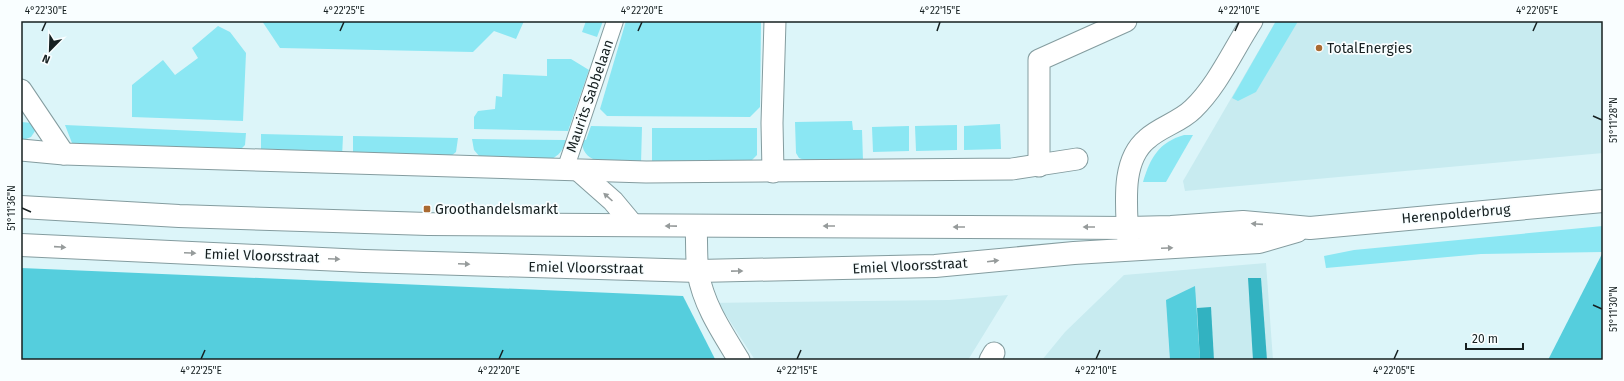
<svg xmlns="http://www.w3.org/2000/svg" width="1624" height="381" viewBox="0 0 1624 381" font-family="'Fira Sans',sans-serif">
	<rect width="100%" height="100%" fill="#dcf5f9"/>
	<g fill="#c8ebf0">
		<path d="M1276 21H1603V153L1185 191 1183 181Z"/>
		<path d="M1266 263 1273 360H1042L1065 332 1124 275Z"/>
		<path d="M1008 295 968 360H755L726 315 713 317 707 303 949 300Z"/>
	</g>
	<g fill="#8be7f3">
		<path d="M262 21H524L516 39 494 31 473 52 280 48Z"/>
		<path d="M586 21H603L597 37 582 32Z"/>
		<path d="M626 21H761L760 107 750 117 607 116 600 109Z"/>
		<path d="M1276 21H1297V23L1256 92 1238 101 1232 98Z"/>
		<path d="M218 26 230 32 246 53 243 121 132 117V85L163 60 175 75 198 58 192 48Z"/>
		<path d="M547 59H571L589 70 568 131 474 129V117L478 111 495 109 496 96 502 97 503 74 547 76Z"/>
		<path d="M852 121 853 130H862L863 161H807L799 158 796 153 795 122Z"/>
		<path d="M21 122 33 123 35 131 31 137 21 141Z"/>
		<path d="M1000 124 1001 149 964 150V126Z"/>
		<path d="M65 125 242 133H246L245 145 239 151 80 146 72 143Z"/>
		<path d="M957 125V150L916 151 915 126Z"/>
		<path d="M591 126 642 127 641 164C622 163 580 169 582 139L586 140Z"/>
		<path d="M909 126V151L873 152 872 127Z"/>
		<path d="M652 128H757V155L750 162 652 163Z"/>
		<path d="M261 134 343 136 342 157 261 150Z"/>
		<path d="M1184 135H1193L1166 182H1143C1150 158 1159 142 1184 135Z"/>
		<path d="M353 136 458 138 456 152 451 156 353 157Z"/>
		<path d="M472 139 566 140C563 151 559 155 550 160L480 157 474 150Z"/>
		<path d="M1603 226V252L1481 254 1326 268 1324 256 1354 250Z"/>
	</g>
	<g fill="#55cedd">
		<path d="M1603 252V360H1548Z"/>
		<path d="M21 268 683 296 715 359 21 360Z"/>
		<path d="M1195 286 1200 360H1170L1166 300Z"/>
	</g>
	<g fill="#32b2c1">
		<path d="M1248 278H1261L1267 360H1253Z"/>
		<path d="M1211 307 1214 360H1200L1197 308Z"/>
	</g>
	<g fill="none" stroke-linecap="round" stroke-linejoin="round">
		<g stroke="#849c9f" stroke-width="18">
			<path id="pedestrian" d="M565 170 615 21"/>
		</g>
		<g stroke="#849c9f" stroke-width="23">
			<g id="minor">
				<path d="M21 90 64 154"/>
				<path d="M21 150 64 154 646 172 1012 169 1077 159"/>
				<path d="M1039 166V60L1126 21"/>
				<path d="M579 171 613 201 633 225"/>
				<path d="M773 172 772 123 775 21"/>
				<path d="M696 226C697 241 696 258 698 273 704 306 722 332 739 360"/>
				<path d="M1128 246C1128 213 1118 163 1147 139 1160 127 1180 122 1193 109 1218 85 1233 50 1252 21"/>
				<path d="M990 360 994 353"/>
			</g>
		</g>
		<g stroke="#849c9f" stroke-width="24">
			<g id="tertiary">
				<path d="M21 207 179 216 428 224 1128 228 1171 227 1243 222 1310 228 1603 201"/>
				<path d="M21 245 364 261 698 271 935 266 1074 253 1259 242 1297 231"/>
			</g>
		</g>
		<use href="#pedestrian" stroke="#fff" stroke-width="16"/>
		<use href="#minor" stroke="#fff" stroke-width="21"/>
		<use href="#tertiary" stroke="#fff" stroke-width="22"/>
	</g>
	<defs><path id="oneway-solid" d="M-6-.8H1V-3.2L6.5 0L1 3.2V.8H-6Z"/></defs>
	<g fill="#969b9b">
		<use href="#oneway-solid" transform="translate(608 197) rotate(-138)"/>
		<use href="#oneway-solid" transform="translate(1257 224) rotate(-176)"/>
		<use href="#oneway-solid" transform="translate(671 226) rotate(-179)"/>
		<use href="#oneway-solid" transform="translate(829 226) rotate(-180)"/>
		<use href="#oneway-solid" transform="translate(959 227) rotate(-180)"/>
		<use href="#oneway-solid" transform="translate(1089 227) rotate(-180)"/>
		<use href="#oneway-solid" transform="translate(60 247) rotate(4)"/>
		<use href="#oneway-solid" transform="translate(1167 248) rotate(-3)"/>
		<use href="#oneway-solid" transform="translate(190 253) rotate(2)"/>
		<use href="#oneway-solid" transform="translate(334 259) rotate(2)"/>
		<use href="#oneway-solid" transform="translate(993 261) rotate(-7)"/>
		<use href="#oneway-solid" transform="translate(464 264) rotate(2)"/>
		<use href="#oneway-solid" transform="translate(737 271) rotate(-1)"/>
	</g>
	<path fill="none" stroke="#162021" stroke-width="1.5" d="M42 31 46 22M340 31 344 22M638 31 642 22M937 31 940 22M1235 31 1239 22M1533 31 1537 22M1593 116 1602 120M22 208 31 212M1593 305 1602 309M201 359 205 350M499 359 503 350M797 359 801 350M1096 359 1100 350M1394 359 1398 350"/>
	<g fill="#aa6a32" stroke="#f9feff" stroke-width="1.5">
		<circle cx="1319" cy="48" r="4"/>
		<rect x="423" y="205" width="8" height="8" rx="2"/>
	</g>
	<g text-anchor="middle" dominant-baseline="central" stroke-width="3.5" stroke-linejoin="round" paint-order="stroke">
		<g font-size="14" fill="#162021" stroke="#f9feff" text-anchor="start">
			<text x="1327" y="48">TotalEnergies</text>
			<text x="435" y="209">Groothandelsmarkt</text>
		</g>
		<g font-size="14" fill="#162021" stroke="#f9feff">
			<text transform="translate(590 96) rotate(-71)">Maurits Sabbelaan</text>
			<text transform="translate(1456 214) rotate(-5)">Herenpolderbrug</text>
			<text transform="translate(262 256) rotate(2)">Emiel Vloorsstraat</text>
			<text transform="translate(910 266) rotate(-3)">Emiel Vloorsstraat</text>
			<text transform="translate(586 268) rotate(1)">Emiel Vloorsstraat</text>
		</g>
	</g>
	<rect width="1624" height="381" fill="none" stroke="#f9feff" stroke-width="44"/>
	<g transform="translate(50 50) rotate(203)" stroke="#f9feff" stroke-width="3" paint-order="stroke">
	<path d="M0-3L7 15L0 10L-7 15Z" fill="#162021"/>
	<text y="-6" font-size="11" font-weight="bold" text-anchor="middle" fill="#162021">N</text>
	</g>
	<path d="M1466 343v6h57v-6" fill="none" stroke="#162021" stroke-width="2"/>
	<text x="1472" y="343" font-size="12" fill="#162021" stroke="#f9feff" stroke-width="3" paint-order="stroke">20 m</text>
	<rect x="22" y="22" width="1580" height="337" fill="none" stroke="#162021" stroke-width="1.5"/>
	<g font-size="10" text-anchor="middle" fill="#162021">
		<text x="46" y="14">4°22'30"E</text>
		<text x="344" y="14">4°22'25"E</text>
		<text x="642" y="14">4°22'20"E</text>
		<text x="940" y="14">4°22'15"E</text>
		<text x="1239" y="14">4°22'10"E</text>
		<text x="1537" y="14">4°22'05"E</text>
		<text transform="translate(1613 120) rotate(-90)" y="4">51°11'28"N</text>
		<text transform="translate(11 208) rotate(-90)" y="4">51°11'36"N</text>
		<text transform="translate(1613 309) rotate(-90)" y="4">51°11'30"N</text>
		<text x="201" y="374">4°22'25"E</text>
		<text x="499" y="374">4°22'20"E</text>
		<text x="797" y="374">4°22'15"E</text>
		<text x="1096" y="374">4°22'10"E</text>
		<text x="1394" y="374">4°22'05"E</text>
	</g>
</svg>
